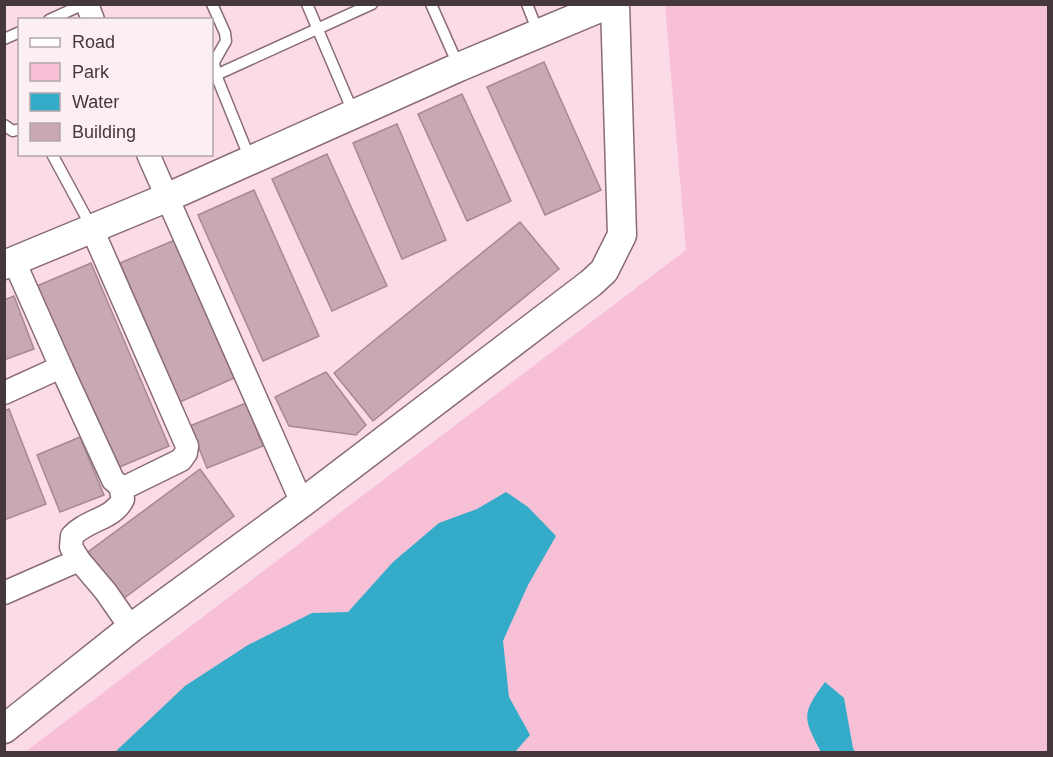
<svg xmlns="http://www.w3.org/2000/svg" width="1053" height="757" viewBox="0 0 1053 757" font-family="Helvetica,sans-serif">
	<rect width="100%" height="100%" fill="#fcdbe8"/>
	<path fill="#f7c0d6" d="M665 5H1048V752H25L686 250Z"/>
	<g fill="#34abc9">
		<path d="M506 492 528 507 556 536 528 585 503 641 509 697 530 735 515 752H115L185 686 248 645 312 613 348 612 393 562 439 523 477 509Z"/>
		<path d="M825 682 844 698 853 748 855 752H821C803 718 801 714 825 682Z"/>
	</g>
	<g fill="#c7a8b4" stroke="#a68894" stroke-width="1.5">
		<path d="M544 62 601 190 545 215 487 87Z"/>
		<path d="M462 94 511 201 467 221 418 114Z"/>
		<path d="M397 124 446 240 402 259 353 143Z"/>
		<path d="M327 154 387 286 332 311 272 179Z"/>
		<path d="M254 190 319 336 263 361 198 215Z"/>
		<path d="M520 222 559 269 373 421 334 373Z"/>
		<path d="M175 240 234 378 180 402 120 263Z"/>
		<path d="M91 263 169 446 115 469 37 286Z"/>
		<path d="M14 296 34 349 4 360V300Z"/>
		<path d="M326 372 366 425 356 435 289 426 275 397Z"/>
		<path d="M246 403 263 446 207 468 190 426Z"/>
		<path d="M9 409 46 504 4 520V411Z"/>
		<path d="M80 437 104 495 60 512 37 455Z"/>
		<path d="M200 469 234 516 123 599 88 552Z"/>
	</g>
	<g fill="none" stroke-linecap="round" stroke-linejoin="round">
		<g stroke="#896c77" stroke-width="13">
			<g id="service">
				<path d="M212 4 225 33 226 41 214 62 216 75 250 159"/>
				<path d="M307 4 353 112"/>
				<path d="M431 4 459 67"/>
				<path d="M527 4 538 32"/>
				<path d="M49 20 84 4"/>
				<path d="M4 39 20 32"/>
				<path d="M216 75 372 4"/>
				<path d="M4 125 13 131 20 129"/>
				<path d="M52 154 92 228"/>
			</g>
		</g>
		<g stroke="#896c77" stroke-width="25">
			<g id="minor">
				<path d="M87 4 93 20"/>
				<path d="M148 154 302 503"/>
				<path d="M61 367 113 480 120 486H128L181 460 186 453 187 446 92 229"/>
				<path d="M4 393 61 367 14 261"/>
				<path d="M79 560 71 547 72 536C86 520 114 519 123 499L120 486"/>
				<path d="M4 593 79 560 106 592 131 628"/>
			</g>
		</g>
		<g stroke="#896c77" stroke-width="31">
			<g id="tertiary">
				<path d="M4 265 166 198 459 67 609 4"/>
				<path d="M4 729 131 628 302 503 591 283 604 271 622 235 615 4"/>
			</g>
		</g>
		<use href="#service" stroke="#fff" stroke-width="10"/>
		<use href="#minor" stroke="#fff" stroke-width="22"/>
		<use href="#tertiary" stroke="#fff" stroke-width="28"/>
	</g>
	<rect width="1053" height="757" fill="none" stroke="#45383d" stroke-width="12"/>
	<rect x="18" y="18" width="195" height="138" fill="#fceff4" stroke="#b3a6ab" stroke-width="1.5"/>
	<rect x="30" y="38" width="30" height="9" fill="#ffffff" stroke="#b3a6ab" stroke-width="1.5"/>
	<text x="72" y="48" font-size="18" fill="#45383d">Road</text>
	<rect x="30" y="63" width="30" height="18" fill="#f7c0d6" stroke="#b3a6ab" stroke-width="1.5"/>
	<text x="72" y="78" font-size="18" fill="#45383d">Park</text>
	<rect x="30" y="93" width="30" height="18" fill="#34abc9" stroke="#b3a6ab" stroke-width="1.5"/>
	<text x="72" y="108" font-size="18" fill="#45383d">Water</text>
	<rect x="30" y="123" width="30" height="18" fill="#c7a8b4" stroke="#b3a6ab" stroke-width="1.5"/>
	<text x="72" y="138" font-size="18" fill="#45383d">Building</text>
</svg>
